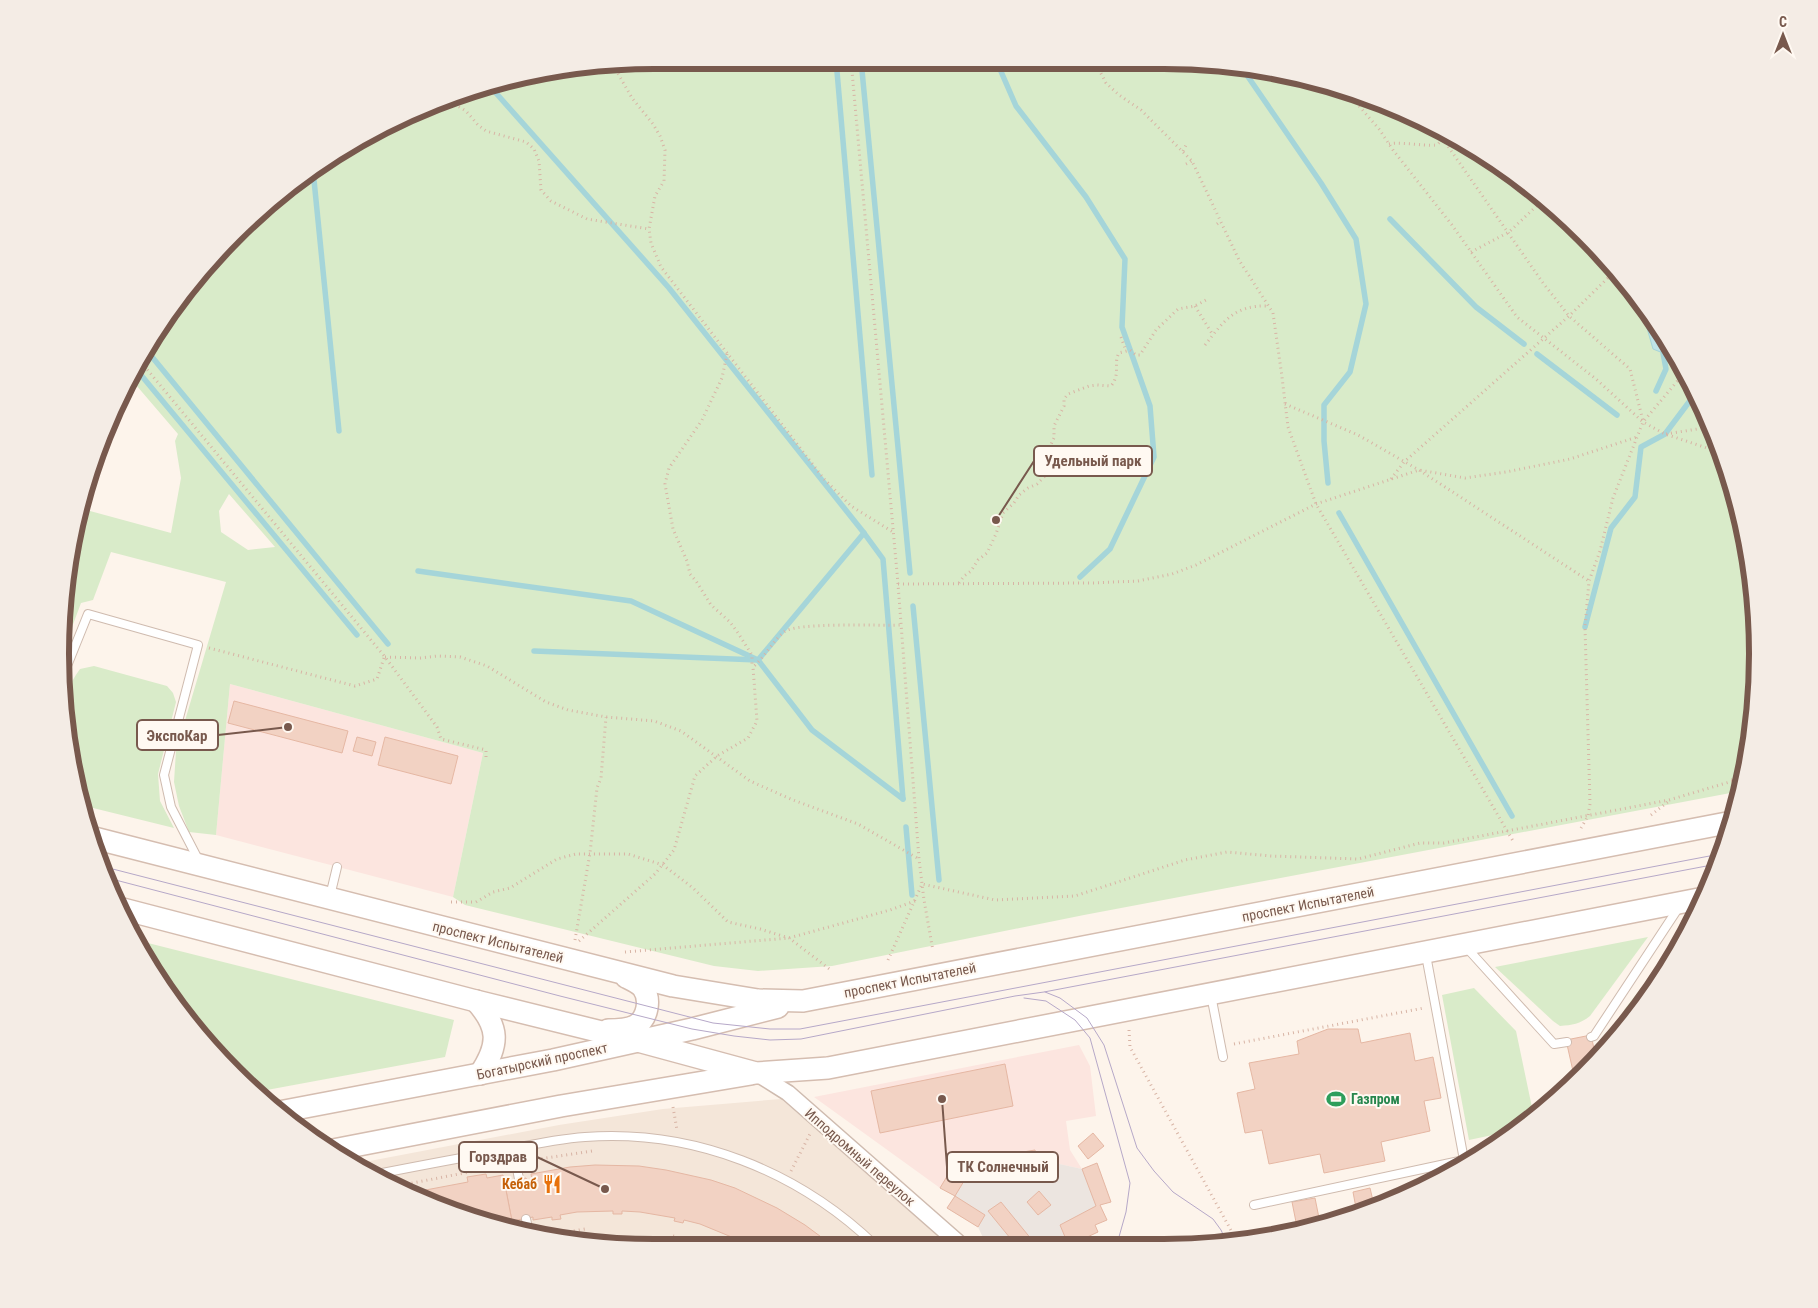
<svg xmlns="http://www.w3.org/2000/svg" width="1818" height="1308" viewBox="0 0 1818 1308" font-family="'Roboto Condensed',sans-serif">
	<rect width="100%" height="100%" fill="#fdf4eb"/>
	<path fill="#f4e6d9" d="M781 1099 949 1245 615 1247 501 1228 392 1187 354 1164 559 1125 663 1109Z"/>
	<g fill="#fce5df">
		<path d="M230 684 483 753 453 897 216 835Z"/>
		<path d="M1079 1045 1090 1066 1096 1116 1066 1121 1070 1150 1082 1169 1037 1159 1035 1150 964 1162 940 1188 814 1097Z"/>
	</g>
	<path fill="#ece5e0" d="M1035 1150 1037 1159 1082 1169 1097 1163 1111 1202 1100 1205 1095 1225 1098 1232 1083 1239 1085 1244H986L978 1227 947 1208 955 1196 940 1188 949 1173 964 1162Z"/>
	<g fill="#d9ebc9" fill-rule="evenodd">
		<path d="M654 60H1164L1280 71 1391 105 1461 140 1555 207 1611 263 1679 357 1727 463 1753 577 1757 693 1741 791 1084 915 832 966 758 971 714 966 465 905 453 897 483 753 230 684 216 835 189 832 179 806 174 782 176 751 226 582 111 552 93 600 81 603 65 646V576L79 508 171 533 181 478 175 441 178 434 130 378 208 262 324 160 426 105 500 80ZM229 494 275 547 248 550 221 532 219 511Z"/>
		<path d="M94 666 167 686 173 693 176 702 158 774 160 801 174 828 85 806C77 777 58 724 66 696 69 686 74 677 80 669Z"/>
		<path d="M1648 937 1590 1016C1580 1024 1572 1025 1560 1026L1553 1021 1495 967Z"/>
		<path d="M136 940 454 1020 445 1057 256 1092 207 1045 160 984Z"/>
		<path d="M1672 948 1673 954 1635 1016 1627 1024 1624 1010Z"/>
		<path d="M1474 988 1516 1031 1534 1117 1503 1141 1502 1133 1469 1140 1442 995Z"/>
	</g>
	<path fill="#bfe4e7" stroke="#a5d5d9" d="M1653 321 1666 340 1663 353 1653 349 1647 328Z"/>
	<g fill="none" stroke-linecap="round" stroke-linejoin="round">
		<g stroke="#a5d5d9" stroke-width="5.5">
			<path d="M836 60 872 475"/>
			<path d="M861 60 910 573"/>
			<path d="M996 60 1016 106 1086 197 1125 259 1122 327 1150 406 1154 457 1110 549 1080 577"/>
			<path d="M1242 68 1321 183 1356 239 1366 304 1350 372 1324 405V441L1328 483"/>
			<path d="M313 170 339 431"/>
			<path d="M1390 219 1476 307 1524 344"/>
			<path d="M148 352 388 644"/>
			<path d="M1537 354 1617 415"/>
			<path d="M136 369 357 635"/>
			<path d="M1656 391 1666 369 1663 353"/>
			<path d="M1339 513 1512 816"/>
			<path d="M864 533 883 559 903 799"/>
			<path d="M418 571 631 601 758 660 864 533 669 288 488 84"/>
			<path d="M913 606 939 880"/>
			<path d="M1585 627 1611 528 1635 497 1641 447 1665 434 1695 394"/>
			<path d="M534 651 758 660 812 730 903 799"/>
			<path d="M906 827 912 895"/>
		</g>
	</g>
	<g fill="#f2d2c3" stroke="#e5b7a3">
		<path d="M234 701 348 731 342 753 228 723Z"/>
		<path d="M357 737 376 742 372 756 353 751Z"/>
		<path d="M385 737 458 756 451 784 378 765Z"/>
		<path d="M1328 1029H1358L1361 1043 1410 1033 1415 1061 1433 1057 1441 1098 1424 1101 1430 1131 1381 1142 1385 1161 1324 1173 1320 1154 1269 1164 1262 1130 1245 1133 1237 1093 1255 1089 1249 1063 1299 1054 1297 1041Z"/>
		<path d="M1591 1035 1596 1058 1575 1080 1566 1040Z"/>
		<path d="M1005 1064 1013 1106 880 1133 871 1091Z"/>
		<path d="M1093 1133 1104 1146 1088 1159 1078 1146Z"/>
		<path d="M1035 1150 1038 1166 967 1178 964 1162Z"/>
		<path d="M1097 1163 1111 1202 1100 1205 1107 1220 1095 1225 1098 1232 1083 1239 1085 1244H1068L1060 1225 1096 1206 1082 1169Z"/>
		<path d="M595 1165 639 1166 666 1170 711 1180 735 1188 777 1208 805 1225 832 1245 752 1246 742 1241 741 1244 733 1241 734 1238 700 1224 684 1220 683 1223 674 1221 675 1218 640 1212 622 1211V1214H613V1211L577 1212 560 1215 561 1219 552 1220V1217L533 1220V1217L512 1221 505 1185 515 1184 514 1180 526 1178 527 1181 532 1180 531 1174 570 1167Z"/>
		<path d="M949 1173 964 1181 955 1196 940 1188Z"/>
		<path d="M486 1174 487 1178 503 1175 512 1221 501 1223 502 1226 499 1227 401 1190 414 1188 415 1192 468 1182 467 1177Z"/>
		<path d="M1370 1188 1374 1205 1356 1208 1353 1192Z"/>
		<path d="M1039 1191 1051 1205 1038 1215 1027 1202Z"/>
		<path d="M955 1196 985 1215 978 1227 947 1208Z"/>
		<path d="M1315 1198 1319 1218 1296 1222 1292 1202Z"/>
		<path d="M1001 1202 1032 1240 1027 1244H1015L988 1211Z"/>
	</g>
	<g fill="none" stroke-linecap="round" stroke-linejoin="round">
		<g stroke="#cfbbaf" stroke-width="10">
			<g id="service">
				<path d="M65 671 88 614 198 645 164 775 171 807 199 861"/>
				<path d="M330 896 337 867"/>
				<path d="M1466 947 1554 1044 1567 1042"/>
				<path d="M1211 995 1223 1057"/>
				<path d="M1591 1037 1594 1036 1679 907"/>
				<path d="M513 1148 519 1179"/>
				<path d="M372 1175C413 1167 454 1159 495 1152 525 1146 555 1139 585 1137 693 1129 798 1171 875 1245"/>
				<path d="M1254 1205 1464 1160 1426 955"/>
				<path d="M526 1219 529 1232"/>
				<path d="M589 1242 620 1241 666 1246"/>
			</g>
		</g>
		<g stroke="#cfbbaf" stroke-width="18">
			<path id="minor" d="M756 1073 788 1093 961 1245"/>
		</g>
		<g stroke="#d5bdb0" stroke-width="24">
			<g id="secondary">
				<path d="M94 838 673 986 758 1000 803 1001 1732 822"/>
				<path d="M119 908 476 1001 638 1041 756 1073 828 1068 1704 898"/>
				<path d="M476 1001C499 1027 500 1044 480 1074"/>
				<path d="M608 1030C617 1030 627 1030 635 1026 648 1019 651 999 643 988 639 983 632 980 626 977"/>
				<path d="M279 1112 553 1060 692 1029 778 1007"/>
				<path d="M333 1150 561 1106 751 1074"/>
			</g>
		</g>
		<g stroke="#d8b4a5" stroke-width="3" stroke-dasharray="1 4" stroke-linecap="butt">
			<path d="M851 60 898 584 919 859 924 900 933 951"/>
			<path d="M1094 60 1106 83 1119 95 1141 110 1192 161 1239 260 1273 313 1282 377 1288 427 1316 504 1513 841"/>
			<path d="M613 65 632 98 653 124 660 136 665 150 664 181 655 196 649 229 651 243 661 267 824 479 851 506 893 532"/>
			<path d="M1346 91 1379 129 1393 150 1452 225 1517 317 1596 379 1643 422 1665 434 1722 453"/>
			<path d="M446 99 466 111 478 125 486 131 526 142 534 149 539 161 541 190 551 201 587 219 649 229"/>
			<path d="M1439 129 1445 142 1543 283 1569 316 1630 369 1643 421"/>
			<path d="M1389 144C1402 141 1433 148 1438 144 1440 142 1442 140 1443 137"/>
			<path d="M1183 151 1186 145"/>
			<path d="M1186 164 1192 161"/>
			<path d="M1217 224 1221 221"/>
			<path d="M1471 252 1509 232 1544 199"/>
			<path d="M1195 306 1213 335"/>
			<path d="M1121 337 1126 351"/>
			<path d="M1205 345C1224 321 1234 305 1268 306"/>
			<path d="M727 354 722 378 702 420 669 468 665 484 673 529 687 561 690 574 696 581 711 605 730 622 738 633 752 655V666"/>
			<path d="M141 362 385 657 437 727 441 739 486 750V758"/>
			<path d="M1285 404 1358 435 1419 470 1589 581"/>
			<path d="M1666 434 1710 427"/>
			<path d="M1391 479 1404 462 1569 316 1616 270"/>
			<path d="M959 583 964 576 971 571 978 560 987 553 996 534 1003 513 1014 503 1019 495 1028 488 1037 484 1044 477 1047 470 1048 451 1054 438V426L1064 406V399L1068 394 1089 386 1097 385 1111 386C1121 374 1113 363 1119 353L1130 350 1136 355H1140L1156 330 1178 309 1195 306 1206 300"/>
			<path d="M898 584 1092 583 1138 581 1172 574 1196 565 1316 504 1419 470 1465 478 1506 472 1570 459 1637 437"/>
			<path d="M209 648 355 686 377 679 384 658"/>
			<path d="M385 657 420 658 438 656 460 657 487 666 546 702 568 710 606 717 654 721 681 731 750 781 793 800 858 824 919 859"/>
			<path d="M1732 780 1744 769"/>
			<path d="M1651 815 1669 801"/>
			<path d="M1581 828 1588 816 1590 804 1585 627 1589 581 1600 551 1613 498 1643 422 1685 372"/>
			<path d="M451 902H476L493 892 510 888 557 859 576 854H628L663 865 693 888 728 922 760 929 789 938 832 971"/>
			<path d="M575 940 590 853 597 788 601 778 606 717"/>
			<path d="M579 941 655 874 674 850 695 776 717 756 748 738 757 721 753 667C765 657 772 642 784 632 795 622 880 626 900 625"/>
			<path d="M625 952 789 938 890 910 915 901"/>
			<path d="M888 960 922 884 995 900 1075 896 1185 860 1227 852 1271 856 1358 859 1420 843H1444L1669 800 1743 778"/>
			<path d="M1129 1030 1130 1047 1238 1243"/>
			<path d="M1234 1044 1424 1008"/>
			<path d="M673 1107 677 1130"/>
			<path d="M529 1165 533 1160 592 1151"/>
			<path d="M791 1171 810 1134"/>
			<path d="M392 1187 495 1167 503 1170"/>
			<path d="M541 1229 550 1235 585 1229"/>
			<path d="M673 1236 708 1246"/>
		</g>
		<use href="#service" stroke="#fff" stroke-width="8"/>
		<use href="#minor" stroke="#fff" stroke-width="15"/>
		<use href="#secondary" stroke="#fff" stroke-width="21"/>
		<g stroke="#b6a8c8" stroke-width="1">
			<path d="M101 866 713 1023 770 1029H800L1720 854"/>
			<path d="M104 877 560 996 692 1029 734 1036 770 1040 801 1039 1015 996 1044 992 1717 864"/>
			<path d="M1045 992 1060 998 1087 1018 1104 1045 1137 1148 1154 1171 1173 1192 1213 1219 1221 1230 1227 1243"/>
			<path d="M1024 998 1046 1001 1075 1020 1090 1038 1130 1183 1126 1212 1117 1244"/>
		</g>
	</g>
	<defs>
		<g id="stadium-bare" transform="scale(1.5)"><path d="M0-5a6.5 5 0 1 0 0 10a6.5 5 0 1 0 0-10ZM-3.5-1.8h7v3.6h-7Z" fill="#2e9e5b" stroke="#fff9f2" stroke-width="2.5" paint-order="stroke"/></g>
		<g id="restaurant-bare" transform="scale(1.5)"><path d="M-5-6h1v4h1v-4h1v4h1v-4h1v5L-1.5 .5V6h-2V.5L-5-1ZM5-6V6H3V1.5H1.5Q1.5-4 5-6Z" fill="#e8710a" stroke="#fff9f2" stroke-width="2.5" paint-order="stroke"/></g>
	</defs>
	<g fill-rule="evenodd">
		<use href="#stadium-bare" x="1336" y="1099"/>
		<use href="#restaurant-bare" x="552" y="1184"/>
	</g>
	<g text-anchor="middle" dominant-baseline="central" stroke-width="4" stroke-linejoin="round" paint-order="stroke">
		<g font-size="14" fill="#78594d" stroke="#fff9f2">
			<text transform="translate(1308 904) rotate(-11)">проспект Испытателей</text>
			<text transform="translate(498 942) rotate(14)">проспект Испытателей</text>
			<text transform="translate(910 980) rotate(-11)">проспект Испытателей</text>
			<text transform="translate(542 1061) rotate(-12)">Богатырский проспект</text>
			<text transform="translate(860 1157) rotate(41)">Ипподромный переулок</text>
		</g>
		<g font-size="14" font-weight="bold" fill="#27864d" stroke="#fff9f2" text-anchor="start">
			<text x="1351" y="1099">Газпром</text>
		</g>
		<g font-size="14" font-weight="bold" fill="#c56008" stroke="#fff9f2" text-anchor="end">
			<text x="537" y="1184">Кебаб</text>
		</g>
	</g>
	<path d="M0 0H1818V1308H0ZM654 69H1164A585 585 0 0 1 1749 654V654A585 585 0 0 1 1164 1239H654A585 585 0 0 1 69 654V654A585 585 0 0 1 654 69Z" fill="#f4ece5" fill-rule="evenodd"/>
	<path fill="none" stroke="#78594d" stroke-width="6" d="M654 69H1164A585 585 0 0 1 1749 654V654A585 585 0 0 1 1164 1239H654A585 585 0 0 1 69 654V654A585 585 0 0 1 654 69Z"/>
	<path fill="none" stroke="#78594d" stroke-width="2" d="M996 520L1034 461M288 727L218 735M605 1189L537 1157M942 1099L947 1167"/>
	<g fill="#78594d" stroke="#fff9f2" stroke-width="2">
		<circle cx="996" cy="520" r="5"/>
		<circle cx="288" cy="727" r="5"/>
		<circle cx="605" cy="1189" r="5"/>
		<circle cx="942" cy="1099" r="5"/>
	</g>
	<g fill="#fff9f2" stroke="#78594d" stroke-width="2">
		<rect x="1034" y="446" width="118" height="30" rx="5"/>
		<rect x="137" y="720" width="81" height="30" rx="5"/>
		<rect x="459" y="1142" width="78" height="30" rx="5"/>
		<rect x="947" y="1152" width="111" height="30" rx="5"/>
	</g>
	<g font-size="15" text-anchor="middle" font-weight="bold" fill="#78594d">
		<text x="1093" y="466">Удельный парк</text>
		<text x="177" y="741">ЭкспоКар</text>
		<text x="498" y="1162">Горздрав</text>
		<text x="1003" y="1172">ТК Солнечный</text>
	</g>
	<g transform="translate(1783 35)" stroke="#fff9f2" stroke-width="4" paint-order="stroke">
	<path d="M0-4L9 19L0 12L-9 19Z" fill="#78594d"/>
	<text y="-8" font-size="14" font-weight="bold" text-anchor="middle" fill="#78594d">С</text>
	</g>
</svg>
